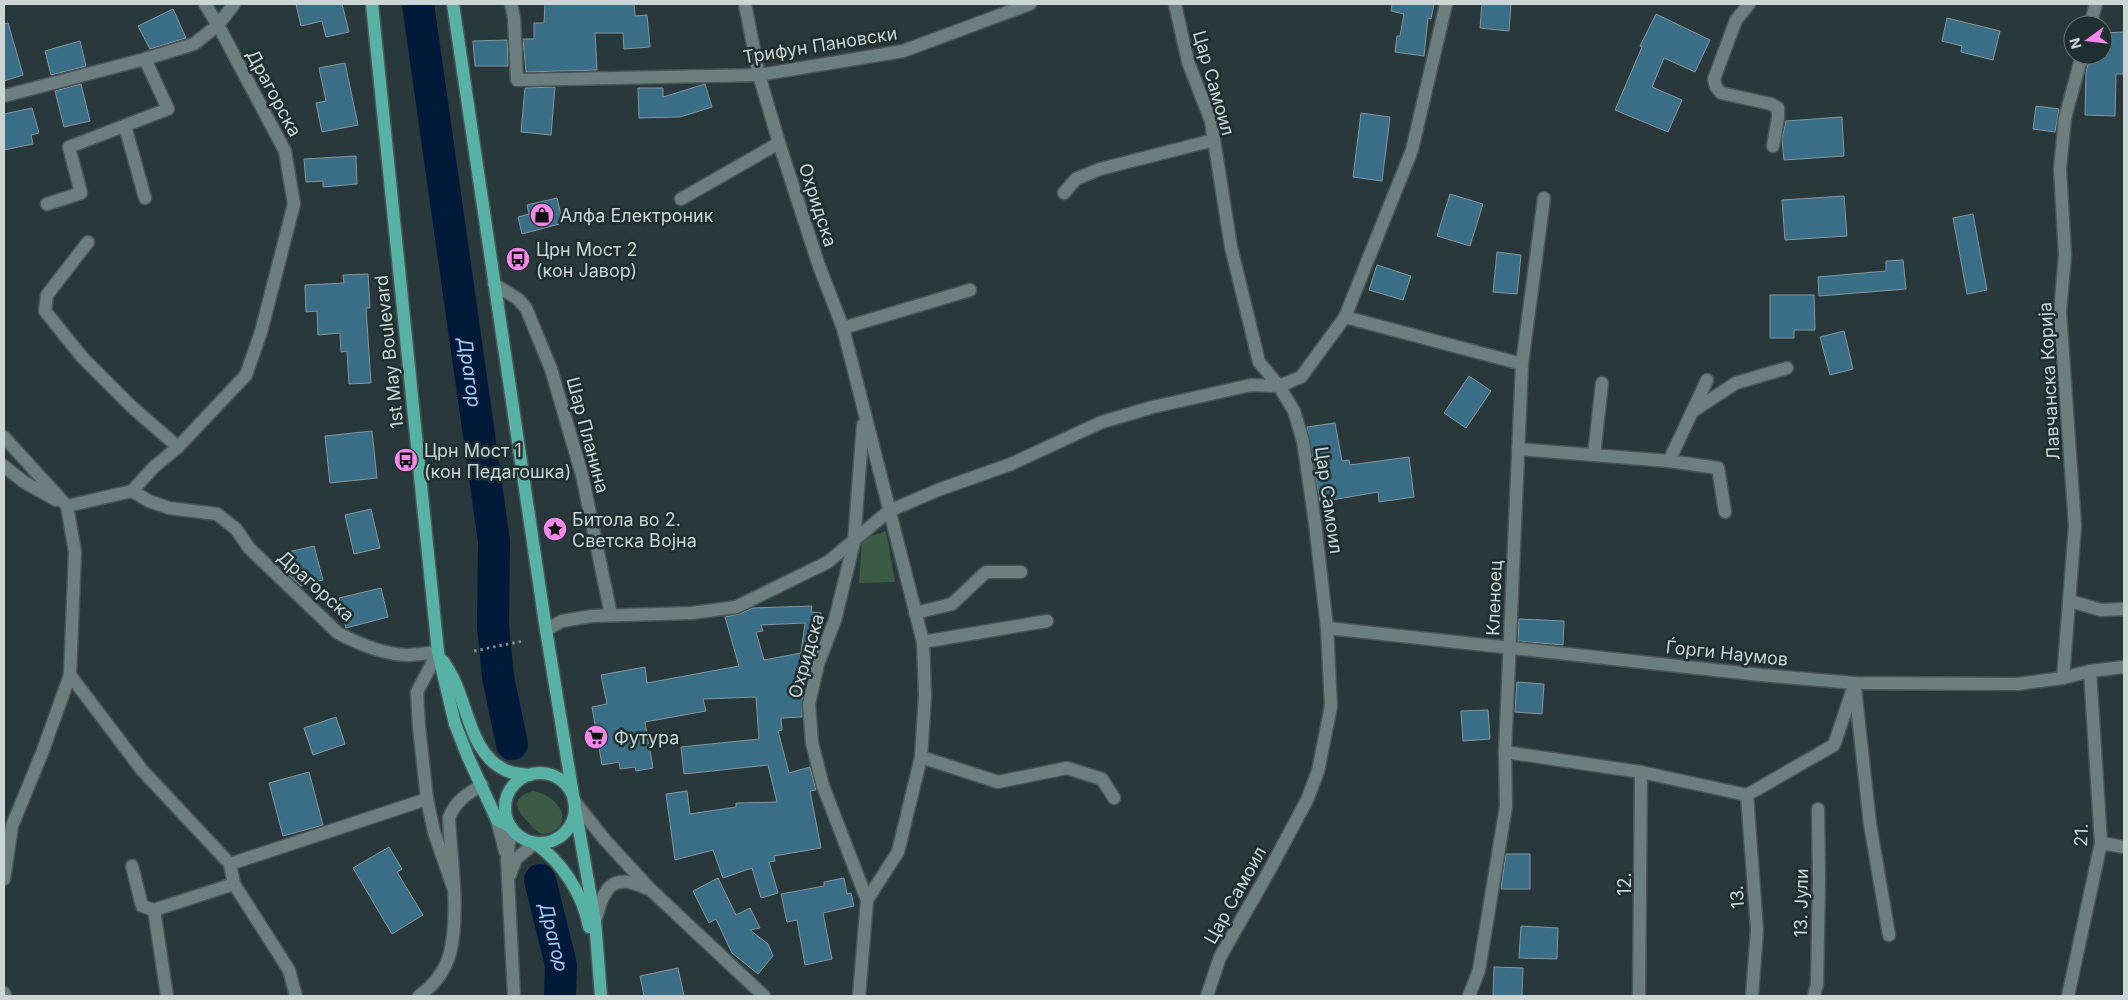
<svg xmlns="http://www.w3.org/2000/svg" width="2128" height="1000" viewBox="0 0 2128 1000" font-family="Inter,sans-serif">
	<rect width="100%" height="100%" fill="#29383a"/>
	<g fill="#3b5b45">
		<path d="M886 531 895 582 859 583 862 539Z"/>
		<path d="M533 791C553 793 575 818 554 831 551 833 546 834 542 834 536 832 531 825 527 821 514 807 512 797 533 791Z"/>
	</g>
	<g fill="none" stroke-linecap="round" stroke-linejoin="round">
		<g stroke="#011a39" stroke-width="32">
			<path id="s1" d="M418 4 494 541 493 626 498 677 512 744"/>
			<path id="s2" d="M540 880 561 965 560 996"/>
		</g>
	</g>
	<g fill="#396e86" stroke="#87969d" fill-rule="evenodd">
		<path d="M296 4H342L349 32 326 37 322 21 301 26Z"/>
		<path d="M545 4H634L635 16 647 15 650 47 624 49 623 33H595L597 70 526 72 523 39H534V23H544Z"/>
		<path d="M1392 4H1434L1431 19 1428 18 1424 56 1395 52 1397 36H1400L1404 14 1391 11Z"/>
		<path d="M1482 4H1511L1509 31 1480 28Z"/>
		<path d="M173 9 186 38 150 49 138 26Z"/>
		<path d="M1656 14 1710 40 1695 72 1664 58 1652 87 1682 100 1668 132 1615 110 1642 47 1640 46Z"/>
		<path d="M1947 18 2000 31 1993 60 1961 52 1962 46 1942 41Z"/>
		<path d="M8 23 23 75 4 81V24Z"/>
		<path d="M2124 32V74H2116L2115 116 2085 115 2086 73 2090 55H2103V33Z"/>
		<path d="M507 40 508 66H475L473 41Z"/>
		<path d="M80 41 86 66 51 75 45 51Z"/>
		<path d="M345 63 358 125 322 132 316 103 326 101 319 68Z"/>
		<path d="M81 84 90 121 64 127 55 91Z"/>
		<path d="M705 84 712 107 680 117 639 118 638 88H663V97Z"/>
		<path d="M555 87 551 135 521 132 525 88Z"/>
		<path d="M2036 106 2059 109 2055 132 2033 129Z"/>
		<path d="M32 108 39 133 31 135 33 144 4 150V114Z"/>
		<path d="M1361 113 1390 117 1382 181 1353 177Z"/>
		<path d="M1842 117 1844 156 1784 160 1782 139 1786 121Z"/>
		<path d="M356 156 357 184 323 187V181L306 182 304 159Z"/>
		<path d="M1450 194 1483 204 1470 246 1437 236Z"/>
		<path d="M1844 196 1847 236 1785 240 1782 200Z"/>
		<path d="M557 198 563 223 522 234 518 217 529 214 527 205Z"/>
		<path d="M1973 214 1987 290 1967 294 1953 218Z"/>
		<path d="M1497 252 1521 255 1517 294 1493 292Z"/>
		<path d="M1903 260 1906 289 1819 296 1818 277 1886 271V261Z"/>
		<path d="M1377 265 1411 276 1403 300 1369 290Z"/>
		<path d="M368 274 370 308H366L371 383 349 384 347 351 341 352 340 333 318 335 317 311 306 312 305 285 344 283 343 275Z"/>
		<path d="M1770 295H1814L1815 330H1794V338H1770Z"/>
		<path d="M1844 331 1853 369 1830 375 1820 337Z"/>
		<path d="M1469 376 1491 391 1466 428 1444 413Z"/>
		<path d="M1335 423 1342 461 1349 460 1350 465 1409 457 1414 497 1379 502 1378 492 1320 502 1307 427Z"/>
		<path d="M372 431 377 478 330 483 325 436Z"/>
		<path d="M371 509 380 548 354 554 345 515Z"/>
		<path d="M314 546 323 580 301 586 290 576 284 553Z"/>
		<path d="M381 588 388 617 346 628 339 598Z"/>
		<path d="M812 606 811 612 821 613 818 634 799 690 803 691 802 717 781 718 782 730 778 731 789 773 810 767 816 790 810 791 821 848 774 856 775 861 769 862 778 893 761 898 752 868 723 878 713 850 675 860 666 794 687 791 690 814 736 807V803L777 802 768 765 684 774 681 747 759 739 756 697 703 699 706 711 645 722 653 768 636 771 635 767 620 769 619 762 602 765 592 707 607 704 601 675 645 667 647 683 739 666 725 617 739 614 753 608ZM805 623 801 653 764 660 756 632 763 631 761 625Z"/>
		<path d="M1519 619 1564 621 1563 645 1518 641Z"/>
		<path d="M1517 682 1544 684 1542 714 1515 712Z"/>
		<path d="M1488 710 1490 739 1463 741 1461 711Z"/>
		<path d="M336 717 345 744 313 755 304 728Z"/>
		<path d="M309 772 323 825 283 836 269 783Z"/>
		<path d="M389 847 402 869 397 872 423 915 392 934 353 868Z"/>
		<path d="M1506 854H1530V889H1501Z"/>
		<path d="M718 878 736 915 750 908 760 928 750 930 768 944 773 956 758 974 732 953 716 919 709 923 693 891Z"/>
		<path d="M844 878 847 894 851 893 854 906 823 913 832 959 805 965 797 920 787 922 781 894 824 886V882Z"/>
		<path d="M1521 926 1558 928 1557 959 1519 958Z"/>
		<path d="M1494 967 1523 968 1522 996H1493Z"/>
		<path d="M678 968 684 996H644L640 976Z"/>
	</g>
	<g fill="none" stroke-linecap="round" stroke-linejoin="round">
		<g stroke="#495657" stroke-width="15">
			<g id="minor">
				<path d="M511 4 514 18 517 80 759 75 903 51 1030 4"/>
				<path d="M745 4 759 75 779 143 819 266 843 328 923 642 925 695 921 757 898 852 867 900"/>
				<path d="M1175 4 1188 62 1211 121 1231 247 1259 362 1279 386 1294 411 1303 441 1315 523 1327 628 1331 706 1318 771 1307 800 1268 873 1220 957 1207 996"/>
				<path d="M1749 4 1736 20 1714 79 1716 87 1721 93 1771 104 1778 108V118L1773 146"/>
				<path d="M2090 25 2096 4"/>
				<path d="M4 96 145 59 194 44 218 25 234 4"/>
				<path d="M125 126 145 198"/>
				<path d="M1064 193 1076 179 1100 169 1214 140"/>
				<path d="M681 199 779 143"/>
				<path d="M47 204 81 193 69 147 168 109 145 59"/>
				<path d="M88 242 47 295 45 311 82 357 132 407 178 447"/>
				<path d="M494 284 518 299 526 308 551 369 582 475 611 615"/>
				<path d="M1345 317 1522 364"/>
				<path d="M843 328 970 290"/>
				<path d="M1693 411 1736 383 1787 368"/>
				<path d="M4 437 67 506"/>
				<path d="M1518 449 1669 461 1718 468 1725 512"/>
				<path d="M1594 455 1602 383"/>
				<path d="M1669 461 1707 380"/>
				<path d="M4 466 24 482 56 500"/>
				<path d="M132 491 154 467 178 447 246 375 261 332 294 204 285 151 218 25 205 4"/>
				<path d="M132 491 149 501 169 508 217 514 236 529 249 548 338 633C359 644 382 654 406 655 416 655 427 653 438 652"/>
				<path d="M67 506 75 552 70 675 142 770 230 864 234 884 289 970 296 996"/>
				<path d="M67 506 132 491"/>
				<path d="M2070 601 2101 610 2124 609"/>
				<path d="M915 613 952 604 986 572H1021"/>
				<path d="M1327 628 1761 675 1855 683 2017 684 2063 678 2090 671 2124 667"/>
				<path d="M546 630 562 621 592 616 692 613 736 607 828 562 889 511 938 490 1011 464 1102 422 1153 407 1251 385 1279 386 1301 377 1345 317 1412 150 1446 4"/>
				<path d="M923 642 1047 621"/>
				<path d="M438 652 417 692 419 727 427 799 434 832 453 887"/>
				<path d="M2063 678 2075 526 2060 312 2065 255 2060 169 2065 118 2082 55"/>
				<path d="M1855 688 1870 824 1889 935"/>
				<path d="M1505 752 1641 772 1747 795 1834 745 1855 683"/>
				<path d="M921 757 998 782 1067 768 1102 779 1114 798"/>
				<path d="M1747 795 1757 930 1752 996"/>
				<path d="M574 801 605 840 651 890 764 996"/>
				<path d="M497 820 505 851"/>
				<path d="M511 827 507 860 514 996"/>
				<path d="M2101 843 2124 847"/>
				<path d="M230 864 427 799"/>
				<path d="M132 866 142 906 154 910 234 884"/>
				<path d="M510 875 516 859 535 843"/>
				<path d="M4 879 12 826 42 753 70 675"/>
				<path d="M154 910 167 996"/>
				<path d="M595 921C604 890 610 871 646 888"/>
				<path d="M4 993 5 996"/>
				<path d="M419 996C433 986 445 971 450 953 460 912 451 860 449 818 455 801 467 794 482 785"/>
				<path d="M859 996 867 900 823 786 812 743 809 704 818 664 835 620 854 542 863 425"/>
				<path d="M1469 996 1479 970 1506 806 1505 752 1522 364 1544 198"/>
				<path d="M1639 996 1641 772"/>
				<path d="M1814 996 1817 984 1819 880 1818 809"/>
				<path d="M2068 996 2101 843 2090 671"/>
			</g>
		</g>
		<g stroke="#495657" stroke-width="15">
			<g id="major">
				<path d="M372 4 438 652 455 724 468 757 497 820 511 827"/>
				<path d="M453 4 546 630 574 801"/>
				<path d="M443 661C447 667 450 672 453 678 469 709 471 758 510 772 516 774 524 774 530 775"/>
				<circle cx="540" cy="808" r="35"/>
				<path d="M576 813 595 921 601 996"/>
				<path d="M535 843C562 862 583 894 589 927"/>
			</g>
		</g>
		<path stroke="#808c8d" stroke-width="3" stroke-dasharray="2.5 4" stroke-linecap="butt" d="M474 651 523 641"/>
		<use href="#minor" stroke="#6d7e7f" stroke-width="12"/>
		<use href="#major" stroke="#58b2a4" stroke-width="12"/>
	</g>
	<defs>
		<g id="shop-disc" transform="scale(1.25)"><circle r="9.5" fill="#f788eb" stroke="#1f2e2f"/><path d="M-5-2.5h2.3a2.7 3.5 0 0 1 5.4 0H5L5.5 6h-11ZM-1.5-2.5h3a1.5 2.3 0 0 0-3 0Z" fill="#111"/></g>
		<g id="bus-disc" transform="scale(1.25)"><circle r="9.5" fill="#f788eb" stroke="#1f2e2f"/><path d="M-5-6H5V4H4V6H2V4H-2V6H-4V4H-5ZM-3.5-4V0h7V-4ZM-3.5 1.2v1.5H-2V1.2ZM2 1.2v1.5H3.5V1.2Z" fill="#111"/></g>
		<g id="sight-disc" transform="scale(1.25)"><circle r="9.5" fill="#f788eb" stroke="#1f2e2f"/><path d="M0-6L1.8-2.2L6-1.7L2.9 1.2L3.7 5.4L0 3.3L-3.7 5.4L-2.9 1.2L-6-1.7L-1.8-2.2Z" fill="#111"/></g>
		<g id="supermarket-disc" transform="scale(1.25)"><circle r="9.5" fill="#f788eb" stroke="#1f2e2f"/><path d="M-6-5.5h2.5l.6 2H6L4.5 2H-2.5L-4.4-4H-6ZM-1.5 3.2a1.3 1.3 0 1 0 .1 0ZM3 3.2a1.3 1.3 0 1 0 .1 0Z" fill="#111"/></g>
	</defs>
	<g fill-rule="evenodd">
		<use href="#shop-disc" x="542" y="215"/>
		<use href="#bus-disc" x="518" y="259"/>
		<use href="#bus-disc" x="406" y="460"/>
		<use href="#sight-disc" x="555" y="529"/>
		<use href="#supermarket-disc" x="596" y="737"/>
	</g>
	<g text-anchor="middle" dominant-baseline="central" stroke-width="5" stroke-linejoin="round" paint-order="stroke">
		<g font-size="18" fill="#cbd5d5" stroke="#1f2e2f">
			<text transform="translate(820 45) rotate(-9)">Трифун Пановски</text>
			<text transform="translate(1214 83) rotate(74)">Цар Самоил</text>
			<text transform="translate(274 93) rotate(62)">Драгорска</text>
			<text transform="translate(818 205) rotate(72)">Охридска</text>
			<text transform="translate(389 352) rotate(-96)">1st May Boulevard</text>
			<text transform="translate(2049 381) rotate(-93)">Лавчанска Корија</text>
			<text transform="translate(588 435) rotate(75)">Шар Планина</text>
			<text transform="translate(1329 500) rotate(82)">Цар Самоил</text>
			<text transform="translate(316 586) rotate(42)">Драгорска</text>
			<text transform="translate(1494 598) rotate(-88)">Кленоец</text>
			<text transform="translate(1727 653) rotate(6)">Ѓорги Наумов</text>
			<text transform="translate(806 656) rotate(-74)">Охридска</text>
			<text transform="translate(2081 835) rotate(-88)">21.</text>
			<text transform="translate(1624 884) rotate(-90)">12.</text>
			<text transform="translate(1235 895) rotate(-61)">Цар Самоил</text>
			<text transform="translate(1737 897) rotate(-94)">13.</text>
			<text transform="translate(1801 903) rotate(-89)">13. Јули</text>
		</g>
		<g font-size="18" fill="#cbd5d5" stroke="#1f2e2f" text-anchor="start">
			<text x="560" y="215">Алфа Електроник</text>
			<text x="536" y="249">Црн Мост 2<tspan x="536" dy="21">(кон Јавор)</tspan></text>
			<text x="424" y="450">Црн Мост 1<tspan x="424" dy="21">(кон Педагошка)</tspan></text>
			<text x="572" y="519">Битола во 2.<tspan x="572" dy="21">Светска Војна</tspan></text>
			<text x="614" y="737">Футура</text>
		</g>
		<g font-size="19" font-style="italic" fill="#a4c9f9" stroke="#1f2e2f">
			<text stroke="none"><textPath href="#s1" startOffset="372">Драгор</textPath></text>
			<text stroke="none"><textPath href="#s2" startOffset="59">Драгор</textPath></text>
		</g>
	</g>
	<rect width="2128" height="1000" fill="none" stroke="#cbd5d5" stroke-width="10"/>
	<g transform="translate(2088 40) rotate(255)"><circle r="24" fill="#1f2e2f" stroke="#647171"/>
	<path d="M0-4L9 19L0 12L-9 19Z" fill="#f788eb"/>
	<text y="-8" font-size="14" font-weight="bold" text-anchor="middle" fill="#cbd5d5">N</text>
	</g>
</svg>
